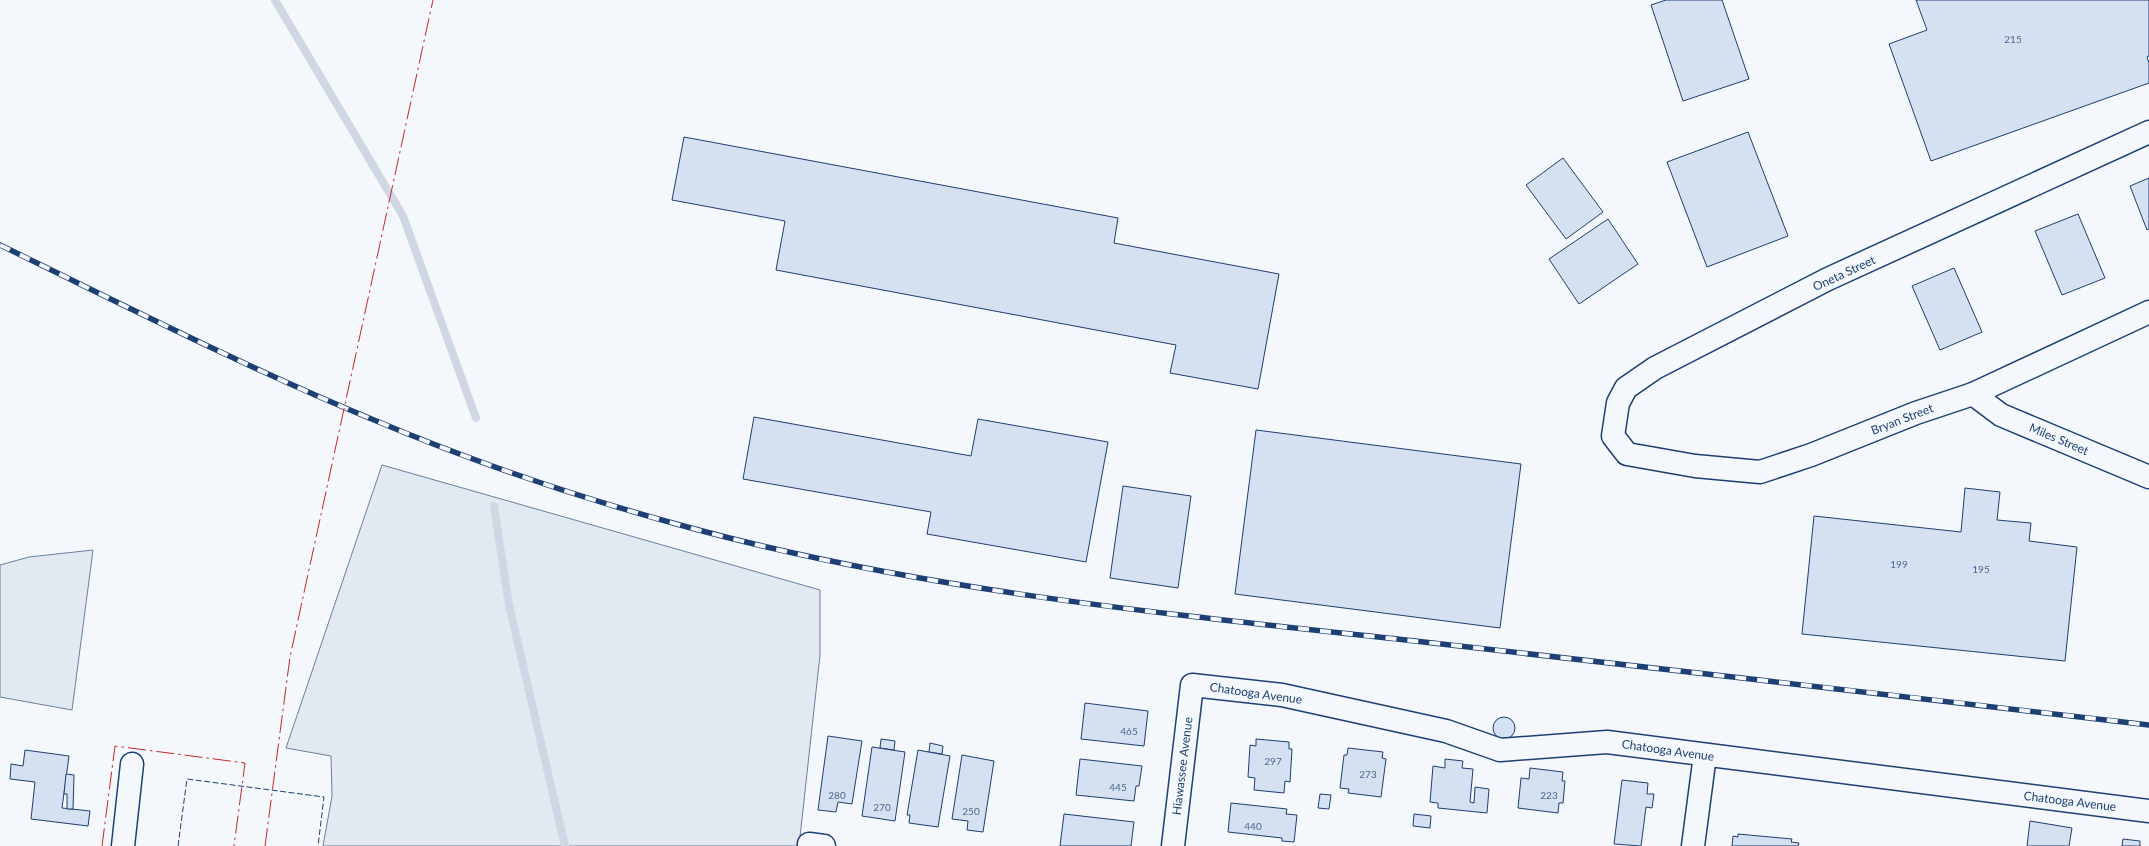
<svg xmlns="http://www.w3.org/2000/svg" width="2149" height="846" viewBox="0 0 2149 846" font-family="Lato,sans-serif">
	<rect width="100%" height="100%" fill="#f4f7fb"/>
	<g fill="#e3e9f0" stroke="#687fa3">
		<path d="M382 465 820 590V655L799 846H323L332 796 331 756 286 748Z"/>
		<path d="M93 550 72 710 0 697V565L29 557Z"/>
	</g>
	<g fill="none" stroke-linecap="round" stroke-linejoin="round">
		<g stroke="#cfd7e4" stroke-width="8">
			<path d="M275 0 403 216 476 418"/>
			<path d="M494 506 509 605 565 846"/>
		</g>
	</g>
	<g fill="#d5e0f0" stroke="#1d3f73">
		<path d="M1666 0H1722L1749 79 1683 101 1651 5Z"/>
		<path d="M1916 0H2149V56L2147 57 2149 63V83L1931 161 1889 44 1927 30Z"/>
		<path d="M1748 132 1788 236 1707 267 1667 162Z"/>
		<path d="M684 137 1118 218 1114 243 1279 274 1258 389 1170 373 1176 345 776 270 785 221 672 200Z"/>
		<path d="M1563 158 1603 212 1566 239 1526 185Z"/>
		<path d="M2149 178V229L2147 230 2130 186Z"/>
		<path d="M2078 214 2105 278 2062 295 2035 231Z"/>
		<path d="M1608 219 1638 264 1579 304 1549 259Z"/>
		<path d="M1954 268 1982 332 1940 350 1912 286Z"/>
		<path d="M754 417 971 456 978 419 1108 442 1086 562 927 534 931 512 743 479Z"/>
		<path d="M1256 430 1521 464 1500 628 1235 594Z"/>
		<path d="M1123 486 1191 496 1178 588 1110 578Z"/>
		<path d="M1965 488 2000 492 1997 520 2031 523 2029 541 2077 547 2065 661 1802 634 1814 516 1961 532Z"/>
		<path d="M1085 703 1148 711 1144 746 1081 739Z"/>
		<circle cx="1504" cy="728" r="11"/>
		<path d="M828 736 862 741 852 804 838 802 836 812 818 810Z"/>
		<path d="M881 739 895 741 894 750 880 748Z"/>
		<path d="M1256 739 1289 742V749H1292L1290 782 1285 781 1284 793 1254 790 1255 778 1248 777 1250 745 1256 746Z"/>
		<path d="M930 743 943 746 942 754 929 752Z"/>
		<path d="M872 747 905 752 895 821 862 816Z"/>
		<path d="M1348 748 1383 752 1382 758 1386 759 1381 797 1348 793 1349 789 1340 788 1344 755H1347Z"/>
		<path d="M25 750 69 756 62 808 90 811 88 826 31 819 35 782 10 779 11 764 23 766Z"/>
		<path d="M918 750 950 756 938 827 909 823 910 815H907Z"/>
		<path d="M962 755 994 761 983 832 967 830 968 821 952 819Z"/>
		<path d="M1080 759 1142 766 1139 786H1136L1134 801 1076 795Z"/>
		<path d="M1445 759 1463 761 1462 768 1473 769 1470 802 1474 803 1475 787 1489 789 1487 813 1438 808V803L1430 802 1433 766 1445 768Z"/>
		<path d="M1530 768 1563 772 1562 781H1565L1563 803H1559L1558 813 1518 808 1521 778 1529 779Z"/>
		<path d="M66 774 74 775 73 809H67V794H64Z"/>
		<path d="M1622 780 1648 783 1647 794H1654L1652 808 1646 807 1641 846 1614 844Z"/>
		<path d="M1320 794 1331 795 1329 809 1318 808Z"/>
		<path d="M1231 803 1287 809 1286 814 1297 815 1294 842 1282 841V838L1228 832Z"/>
		<path d="M1064 814 1134 822 1131 846H1060Z"/>
		<path d="M1414 814 1431 816 1430 828 1413 826Z"/>
		<path d="M2030 821 2072 828 2069 846H2027Z"/>
		<path d="M1738 834 1792 839 1791 842 1799 843 1798 846H1732L1733 836 1738 837Z"/>
		<path d="M2123 839 2140 841V846H2122Z"/>
	</g>
	<g fill="none" stroke-linecap="round" stroke-linejoin="round">
		<g stroke="#1d3f73" stroke-width="25">
			<g id="street">
				<path d="M2149 132 1828 279 1655 368 1626 388 1618 403 1613 436 1627 454 1695 466 1760 472 1811 455 1916 413 1973 394 2149 312"/>
				<path d="M1973 394 2001 415 2149 477"/>
				<path d="M809 844 824 846"/>
				<path d="M123 846 132 764"/>
				<path d="M1173 846 1192 685 1282 695 1446 731 1500 750 1607 742 2149 811"/>
				<path d="M1693 846 1705 755"/>
			</g>
		</g>
		<use href="#street" stroke="#f4f7fb" stroke-width="22"/>
		<g stroke="#1d3f73" stroke-width="5.5">
			<path id="rail" d="M0 245C124 305 247 368 374 420 476 463 583 499 691 528 924 591 1167 614 1406 640 1654 668 1901 696 2149 725"/>
		</g>
		<use href="#rail" stroke="#f4f7fb" stroke-width="4" stroke-dasharray="11" stroke-linecap="butt"/>
		<path stroke="#1d3f73" stroke-width="1" stroke-dasharray="6 2.5" stroke-linecap="butt" d="M178 846 187 779 324 797 318 846"/>
		<g stroke="#c62828" stroke-width="1" stroke-dasharray="18 4 2.5 4" stroke-linecap="butt">
			<path d="M102 846 115 746 245 763 234 846"/>
			<path d="M265 846 290 657 433 0"/>
		</g>
	</g>
	<g text-anchor="middle" dominant-baseline="central" stroke-width="4" stroke-linejoin="round" paint-order="stroke">
		<g font-size="10" fill="#4b6792">
			<text x="2013" y="39">215</text>
			<text x="1899" y="564">199</text>
			<text x="1981" y="569">195</text>
			<text x="1129" y="731">465</text>
			<text x="1273" y="761">297</text>
			<text x="1368" y="774">273</text>
			<text x="1118" y="787">445</text>
			<text x="837" y="795">280</text>
			<text x="1549" y="795">223</text>
			<text x="882" y="807">270</text>
			<text x="971" y="811">250</text>
			<text x="1253" y="826">440</text>
		</g>
		<g font-size="12" fill="#1d3f73" stroke="#f4f7fb">
			<text transform="translate(1844 273) rotate(-25)">Oneta Street</text>
			<text transform="translate(1902 419) rotate(-21)">Bryan Street</text>
			<text transform="translate(2059 439) rotate(23)">Miles Street</text>
			<text transform="translate(1256 693) rotate(8)">Chatooga Avenue</text>
			<text transform="translate(1668 750) rotate(8)">Chatooga Avenue</text>
			<text transform="translate(1182 766) rotate(-83)">Hiawassee Avenue</text>
			<text transform="translate(2070 801) rotate(7)">Chatooga Avenue</text>
		</g>
	</g>
</svg>
